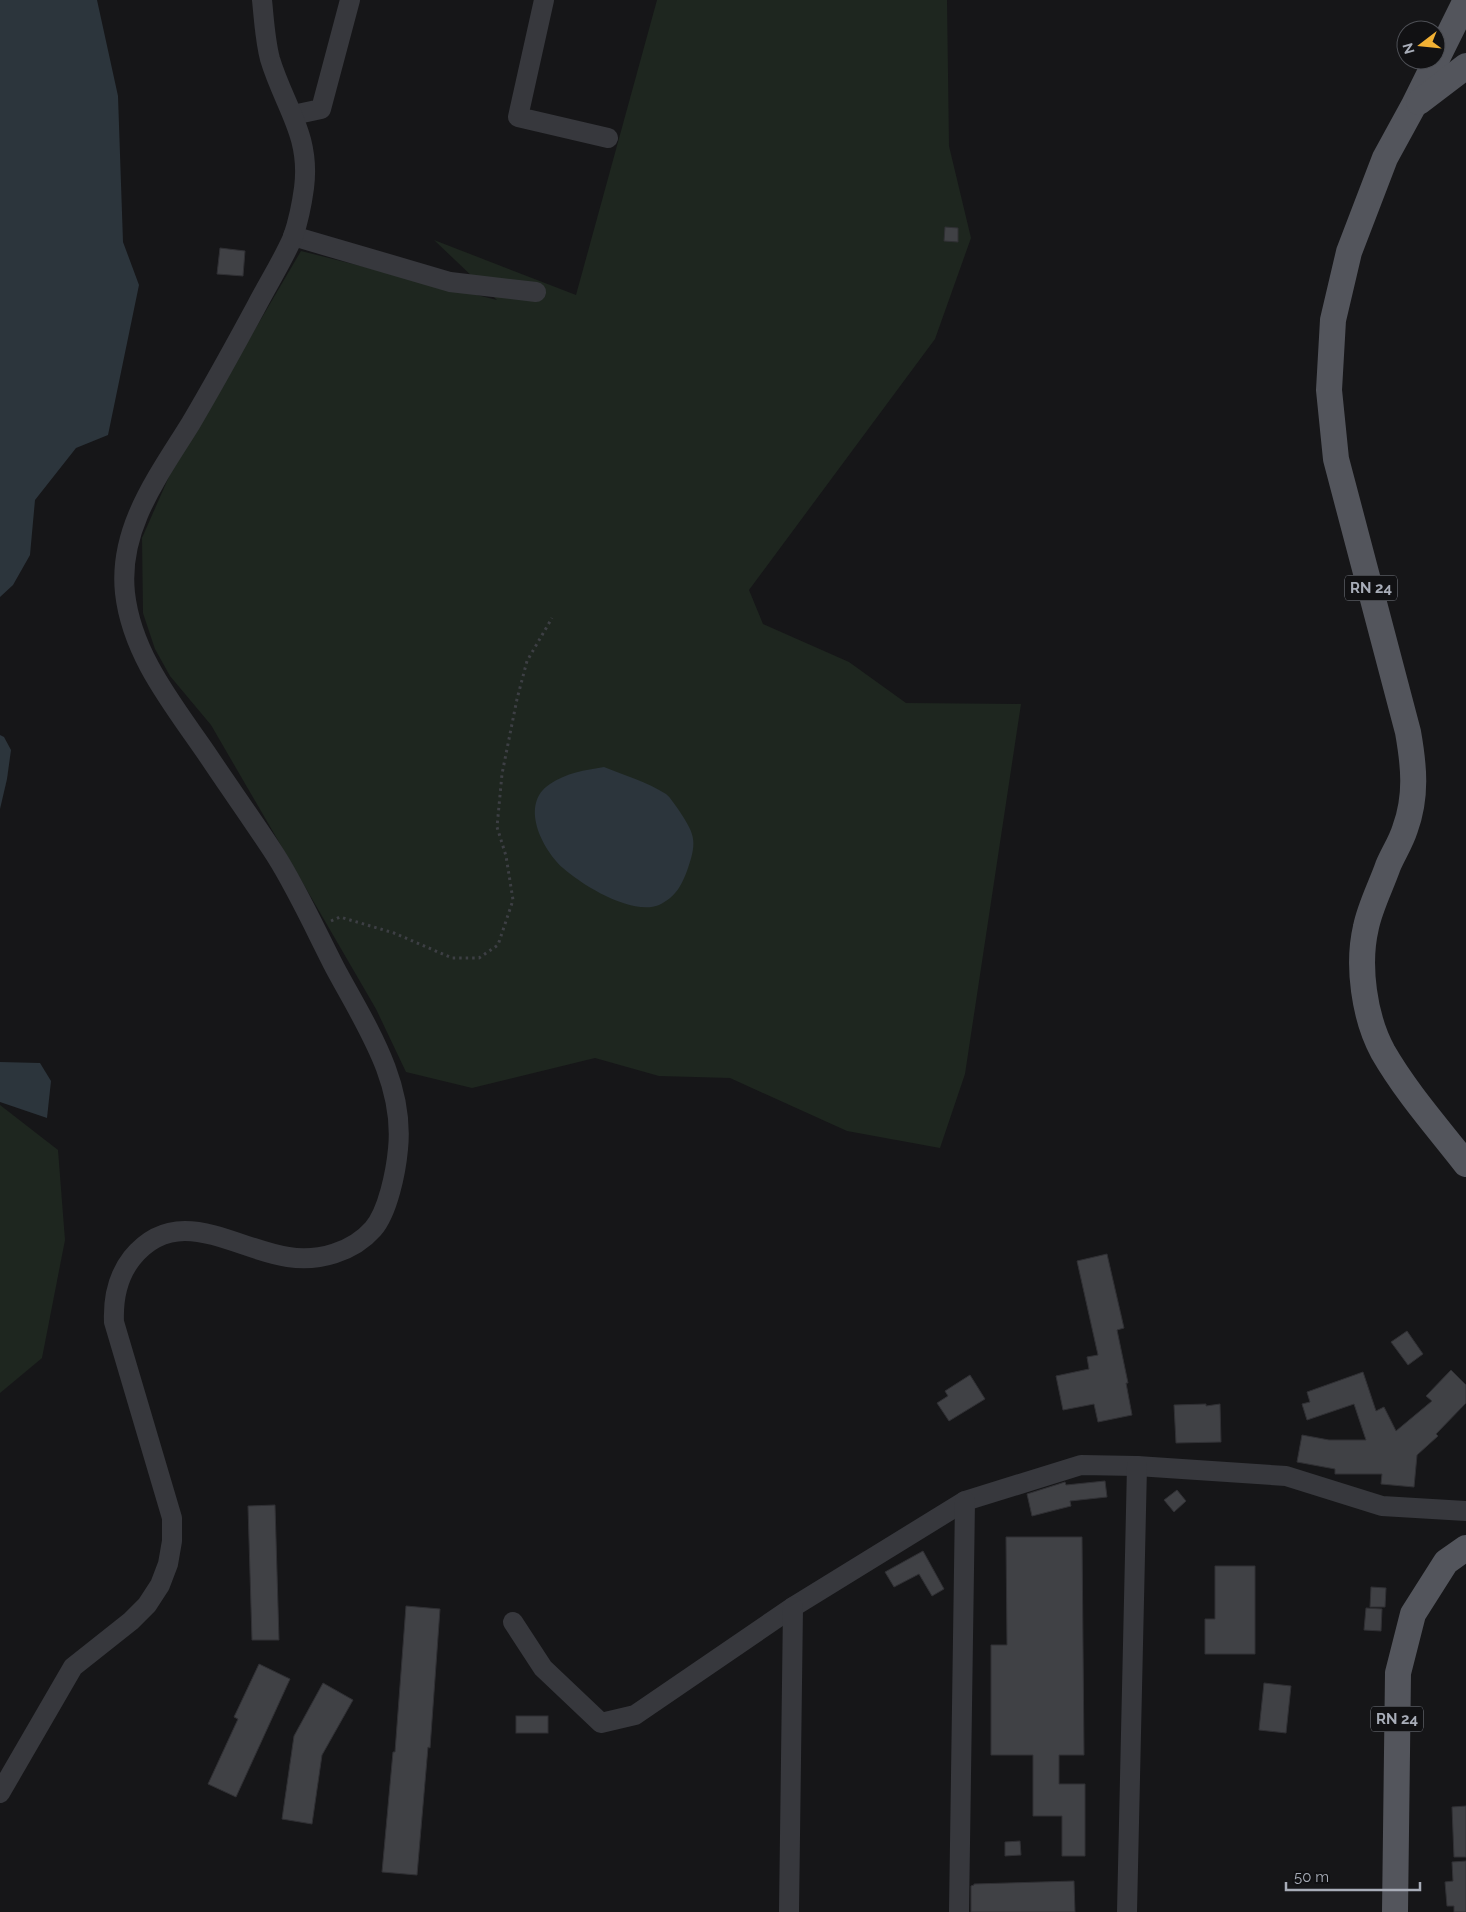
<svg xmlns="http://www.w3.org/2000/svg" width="1466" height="1912" viewBox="0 0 1466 1912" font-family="Raleway,sans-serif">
	<rect width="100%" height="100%" fill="#161618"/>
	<g fill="#1e261f">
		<path d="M657 0H947L949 146 971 238 935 339 749 590 763 624 849 662 906 703 1021 704 965 1074 940 1148 847 1131 730 1078 659 1076 595 1058 472 1088 406 1072 376 1009 211 725 170 676 155 649 143 613 142 538 171 472 301 251 497 300 434 240 576 295Z"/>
		<path d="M0 1105 58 1150 65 1240 42 1358 0 1393Z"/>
	</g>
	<g fill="#2c353c">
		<path d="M0 0H97L118 96 123 242 139 285 108 435 76 448 35 500 30 555 13 585 0 597Z"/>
		<path d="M0 735 4 737 11 750 7 779 0 809Z"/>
		<path d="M604 767C624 775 647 782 666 794 671 798 674 804 678 809 694 833 698 840 688 868 682 885 676 897 659 905 633 916 583 886 563 868 542 849 519 804 550 784 566 773 585 770 604 767Z"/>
		<path d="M0 1062 40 1063 51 1081 47 1118 0 1102Z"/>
	</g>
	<g fill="#404145" stroke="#303034">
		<path d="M945 227 958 228V242L944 241Z"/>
		<path d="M220 248 245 251 243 276 217 274Z"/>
		<path d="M1107 1254 1124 1328 1117 1330 1128 1383H1126L1132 1415 1098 1422 1094 1404 1063 1410 1056 1376 1089 1369 1087 1357 1098 1355 1077 1261Z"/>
		<path d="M1407 1331 1423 1354 1408 1365 1391 1342Z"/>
		<path d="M1451 1370 1466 1385V1403L1436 1434 1438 1436 1417 1455 1414 1487 1381 1484 1382 1474H1335V1469L1297 1462 1302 1435 1329 1440H1366L1354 1404 1307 1420 1302 1404 1310 1402 1307 1392 1363 1372 1376 1411 1384 1407 1396 1431 1432 1401 1426 1396Z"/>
		<path d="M970 1375 985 1399 949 1421 937 1403 948 1396 945 1391Z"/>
		<path d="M1206 1404V1406L1220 1404 1221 1442 1176 1443 1174 1405Z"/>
		<path d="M1105 1481 1107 1497 1070 1501 1071 1506 1032 1516 1027 1494 1065 1482 1066 1485Z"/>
		<path d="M1177 1490 1186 1501 1174 1512 1164 1500Z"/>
		<path d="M275 1505 279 1640H252L248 1506Z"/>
		<path d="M1006 1537H1082L1084 1755H1059V1784H1085V1856H1062V1816H1033V1755H991V1645H1007Z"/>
		<path d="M923 1551 944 1589 932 1596 919 1574 894 1587 885 1572Z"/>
		<path d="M1215 1566H1255V1654H1205V1619H1215Z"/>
		<path d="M1371 1587 1386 1588 1385 1607H1370Z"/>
		<path d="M406 1606 440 1609 430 1748 428 1747 417 1875 382 1872 393 1752H395Z"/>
		<path d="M1366 1608 1382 1609 1381 1631 1364 1630Z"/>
		<path d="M259 1664 290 1679 236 1797 208 1784 238 1719 234 1717Z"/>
		<path d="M323 1683 353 1700 322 1755 312 1824 282 1819 294 1736Z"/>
		<path d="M1264 1683 1291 1686 1286 1733 1259 1730Z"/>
		<rect x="516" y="1716" width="32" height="17"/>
		<path d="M1466 1806V1857H1454L1452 1807Z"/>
		<path d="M1020 1841 1021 1855 1005 1856V1842Z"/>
		<path d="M1466 1861V1912H1454V1906H1447L1445 1882 1453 1881 1452 1862Z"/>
		<path d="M1074 1881 1075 1912H971V1886L974 1885V1884Z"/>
	</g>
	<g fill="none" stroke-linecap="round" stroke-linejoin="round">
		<path stroke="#3d3f44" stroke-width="3" stroke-dasharray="2.5 4" stroke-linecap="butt" d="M331 921 340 917 394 933 452 958H479L498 945 513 900 506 856 497 827 502 774 517 699 527 661 552 618"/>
		<g stroke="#37383d" stroke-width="20">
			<path d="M544 0 518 117 608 138"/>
			<path d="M293 115 321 109 350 0"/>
			<path d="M293 236 450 282 536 292"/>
			<path d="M513 1622 543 1668 601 1723 635 1715 793 1607 965 1501 1081 1465 1137 1466 1286 1476 1382 1506 1466 1511"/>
			<path d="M0 1793 73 1667 131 1621 147 1605 160 1585 168 1564 172 1541V1518L114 1322C113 1298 117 1277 132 1258 177 1202 234 1249 288 1257 318 1262 353 1252 373 1229 388 1212 396 1171 398 1149 405 1082 365 1024 335 968 316 931 298 891 276 856 254 822 231 790 209 757 175 707 132 656 125 593 118 528 159 475 191 423 214 384 236 344 257 305 269 282 283 260 293 237 298 222 302 203 304 188 311 135 284 106 270 59 265 40 264 19 262 0"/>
			<path d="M789 1912 793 1607"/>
			<path d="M959 1912 965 1501"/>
			<path d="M1127 1912 1137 1466"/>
		</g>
		<g stroke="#53555c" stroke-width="26">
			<path d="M1466 0 1414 105 1385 158 1349 252 1333 320 1329 390 1336 459 1408 732C1414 766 1417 796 1405 829 1401 842 1393 854 1388 866 1381 886 1370 907 1366 927 1357 965 1364 1017 1383 1052 1406 1092 1438 1128 1466 1164"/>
			<path d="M1419 102 1466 66"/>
			<path d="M1395 1912 1398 1673 1413 1614 1446 1562 1466 1548"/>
		</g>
	</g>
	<g text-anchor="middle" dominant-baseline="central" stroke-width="5" stroke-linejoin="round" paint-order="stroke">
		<g fill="#111113" stroke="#7b7e86" stroke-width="1">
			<rect x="1345" y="575.5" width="52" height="25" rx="4"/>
			<rect x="1371" y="1706.5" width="52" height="25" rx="4"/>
		</g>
		<g font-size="15" font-weight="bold" fill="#a8adb8">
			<text x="1371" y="588">RN 24</text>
			<text x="1397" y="1719">RN 24</text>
		</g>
	</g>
	<g transform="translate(1421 45) rotate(254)"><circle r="24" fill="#111113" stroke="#4d4f55"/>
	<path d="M0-4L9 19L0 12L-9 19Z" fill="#f2b134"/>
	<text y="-8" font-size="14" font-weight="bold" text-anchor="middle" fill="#a8adb8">N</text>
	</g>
	<path d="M1286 1882v8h134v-8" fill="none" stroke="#a8adb8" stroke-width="2.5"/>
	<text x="1294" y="1882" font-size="15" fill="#a8adb8" stroke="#111113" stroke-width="4" paint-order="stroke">50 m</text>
</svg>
